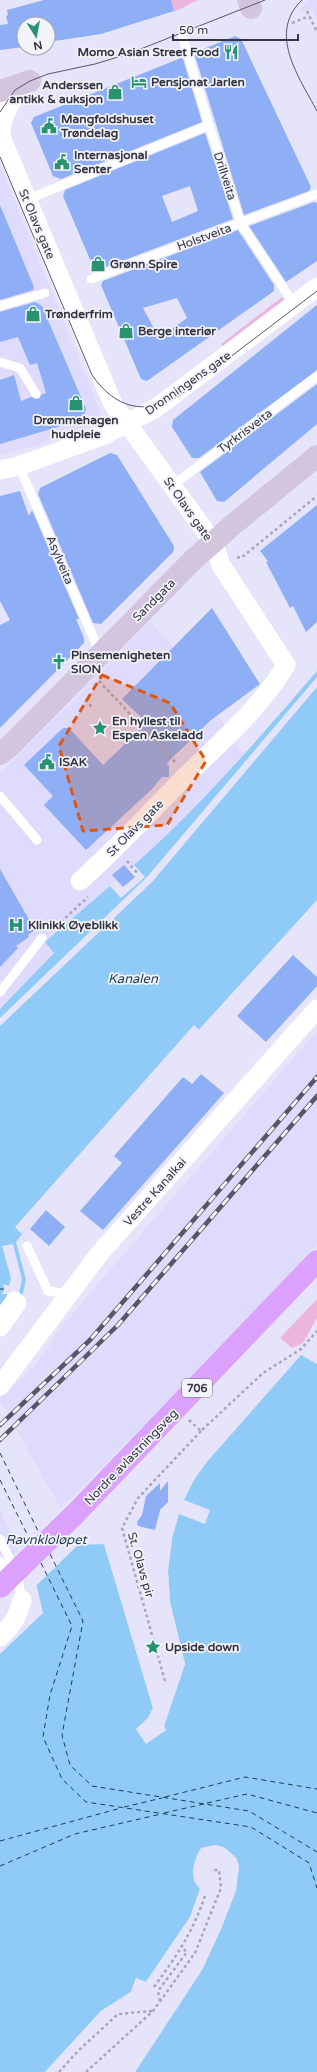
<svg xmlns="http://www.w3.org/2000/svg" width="317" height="2072" viewBox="0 0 317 2072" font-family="'Varela Round',sans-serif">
	<rect width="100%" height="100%" fill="#e5e4fa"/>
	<g fill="#dedbfd">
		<path d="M309 0H317V20L312 9 297 13Z"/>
		<path d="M0 166 100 410V415L90 425 35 446 0 455Z"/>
		<path d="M150 622 173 647 244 755 171 833 45 942 55 953 0 1009V774Z"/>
		<path d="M317 1031V1244L197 1372 0 1569V1398L33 1367 51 1344 55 1334Z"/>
	</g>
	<g fill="#ecb6dc">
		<path d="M171 0H198L174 12Z"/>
		<path d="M282 297 289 307 228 353 221 344Z"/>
		<path d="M317 1299V1318L303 1343 292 1348 280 1338Z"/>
	</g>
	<g fill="#8fcbf6">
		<path d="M317 671V900L184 1046 22 1234 16 1242 26 1280 20 1305 0 1330V1009L54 953 45 942 110 886 121 898 145 877 134 865C201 806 259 738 317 671Z"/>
		<path d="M301 1355 317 1364V2072H135L202 1970 221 1929 235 1891 239 1866 236 1858 225 1848 216 1845 202 1848C193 1864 188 1873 200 1889L190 1917 146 1982 136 1978 131 1992 101 2011 45 2072H0V1654L43 1613 37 1587 25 1556 0 1402 79 1545 104 1544 153 1708 148 1718 136 1729 146 1743 166 1730 164 1726 185 1664 170 1602 168 1571 172 1539 179 1514 205 1524 210 1510 184 1500 194 1480 206 1463Z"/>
	</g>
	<g fill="#e5e4fa">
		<path d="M317 677V687L152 882 0 1026V1018L147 877Z"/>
		<path d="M194 1025 199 1030 22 1234 15 1227Z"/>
		<path d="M13 1244 22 1279 17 1303 6 1301 7 1294H0L3 1293 4 1286 2 1284 9 1286 11 1278 2 1246Z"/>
		<path d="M0 1400 80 1543 35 1587 0 1510Z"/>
		<path d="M170 1539H172L168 1571 170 1602 185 1664 164 1726 166 1730 146 1744 136 1729 148 1718 153 1708 104 1544H106L155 1707 149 1720 138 1729 146 1741 163 1729 162 1726 183 1664 168 1602 166 1571Z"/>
		<path d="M216 1845 225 1848 236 1858 239 1866 236 1891 221 1929 202 1970 135 2072H133L161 2028 191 1987 220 1928 234 1891 237 1866 234 1859 224 1850 209 1848 203 1850 199 1856 195 1873 196 1880 202 1889 191 1917 148 1983 137 1981 132 1994 102 2013 48 2072H45L101 2011 131 1992 136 1978 146 1982 190 1917 200 1889 194 1881 193 1873 197 1855 201 1848Z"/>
	</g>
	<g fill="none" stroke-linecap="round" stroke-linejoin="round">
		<g stroke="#1c3e54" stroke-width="1" stroke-dasharray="5 4" stroke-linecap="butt">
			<path d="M0 1289H4"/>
			<path d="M0 1453 39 1533"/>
			<path d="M0 1480 31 1542"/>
			<path d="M50 1554 83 1621 62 1735 70 1765 92 1786 249 1811 317 1852"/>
			<path d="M41 1563 72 1626 50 1695 43 1737 62 1779 86 1802 251 1827 309 1863 317 1888"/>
			<path d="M165 1797 245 1777 317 1789"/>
			<path d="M207 1803 247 1794 317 1813"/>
			<path d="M124 1807 162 1798"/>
			<path d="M164 1813 204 1804"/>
			<path d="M0 1841 121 1808"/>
			<path d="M0 1866 75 1834 161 1814"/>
		</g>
	</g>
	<g fill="#8eaff6" fill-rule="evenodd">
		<path d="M44 0H171L174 11 101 34 48 42V24H24V47L0 50V25L8 24 6 16 8 15 7 10Z"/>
		<path d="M235 36 241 39 311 187 309 191 244 215 195 56 196 52Z"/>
		<path d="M181 58 183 59 202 122 61 179 53 176 31 123 34 117Z"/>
		<path d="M205 133 233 219 98 270 94 269 63 196 65 190ZM190 186 198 211 172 222 162 196Z"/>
		<path d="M314 202 317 203V261L286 282 249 226Z"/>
		<path d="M0 205 34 287 33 290 0 300Z"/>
		<path d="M238 230 274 285V291L147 381 141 379 101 285 103 281ZM177 298 187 318 159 338 143 308Z"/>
		<path d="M35 302 42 306 86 409 84 415 58 427 0 444V380L14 375 21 401 31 397 39 399 42 394 46 393 37 363 30 365 18 337 0 342V312Z"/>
		<path d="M317 305V370L199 458H192L172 427 173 420Z"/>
		<path d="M317 384V424L224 502 217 501 200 472Z"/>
		<path d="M110 453 117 455 174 546 173 552 101 624 93 623 38 494 40 488Z"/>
		<path d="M20 491 29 516 32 510 79 619H76L84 638V643L0 728V625L10 620 0 601V496Z"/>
		<path d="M317 505V622L306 632 293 606 290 608 266 562 268 561 260 551Z"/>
		<path d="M212 608 260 684 211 720 166 764 169 765V777H162L151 790 86 850 44 805 53 796 24 765 63 728H69L103 765 147 723 122 699Z"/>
		<path d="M124 865 135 877 123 887 112 875Z"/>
		<path d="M0 869 35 930 28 935 29 937 16 946 18 948 0 967Z"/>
		<path d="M293 955 317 977V986L266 1042 237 1016Z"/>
		<path d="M201 1074 224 1093 103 1230 80 1211 122 1163 114 1156 183 1077 192 1084Z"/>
		<path d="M46 1210 65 1227 49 1246 30 1229Z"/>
		<path d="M168 1481V1502L160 1510 155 1530 138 1526 137 1522 142 1515 146 1496 160 1483V1491Z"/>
	</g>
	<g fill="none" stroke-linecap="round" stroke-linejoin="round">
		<g stroke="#a7a6b9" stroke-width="2.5" stroke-dasharray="3 3" stroke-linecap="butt">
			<path d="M307 11 317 32"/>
			<path d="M292 23 309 16"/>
			<path d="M237 557 241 558 317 496"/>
			<path d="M99 681 176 763"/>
			<path d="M85 700 92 707"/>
			<path d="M127 861 138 874"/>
			<path d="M52 930 88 897"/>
			<path d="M189 1420 201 1431 263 1373 301 1349 317 1331"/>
			<path d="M165 1681 122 1528 138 1498 201 1431"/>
			<path d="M154 1987C178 1954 193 1932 206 1893"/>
			<path d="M160 2001 158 1991 187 1952 182 1948"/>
			<path d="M59 2072 78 2051 118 2014 153 2011"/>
			<path d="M86 2072 153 2011 195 1953 221 1888 219 1870H211"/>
		</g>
		<g stroke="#fff" stroke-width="9">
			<path d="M182 35 209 125 241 224 294 304"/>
			<path d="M26 200 209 125"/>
			<path d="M91 279 317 194"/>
			<path d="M0 306 45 293"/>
			<path d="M0 362 20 368 36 394"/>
			<path d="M19 466 100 653"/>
			<path d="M172 486 317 376"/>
			<path d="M0 796 37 840"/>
			<path d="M0 992 42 938"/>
			<path d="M27 1246 48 1291 69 1294"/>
			<path d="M0 1539 17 1575 22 1600"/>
			<path d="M0 1561 9 1578"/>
		</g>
		<g stroke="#fff" stroke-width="19">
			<path d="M30 81C14 97 0 113 1 137L113 404 213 542 221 565 286 665C261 707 223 740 188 774 152 810 118 847 80 881"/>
			<path d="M0 470 19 466 104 435 156 408 317 287"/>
			<path d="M0 1321 15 1301 17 1303 0 1327"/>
			<path d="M0 1386 100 1253 317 1009"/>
			<path d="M0 1637C12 1626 18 1616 22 1600"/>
		</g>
		<g stroke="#d3c5de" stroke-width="22">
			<path d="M248 0 251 8"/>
			<path d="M0 91 30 81"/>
			<path d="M0 754 12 744 194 559 235 523 317 456"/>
		</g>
		<path stroke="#dca1fd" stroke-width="22" d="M0 1587 76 1513 317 1261"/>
		<g stroke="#575666" stroke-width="1">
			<path d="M302 0C267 33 299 77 317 111"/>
			<path d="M0 112 15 90 30 81 48 74 95 64 128 54 265 0"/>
			<path d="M0 157 92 375C115 408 144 416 179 396L317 291"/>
		</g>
		<g stroke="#575666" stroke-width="4.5">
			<g id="rail">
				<path d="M0 1425 90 1340 317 1077"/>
				<path d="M0 1440 118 1325 317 1096"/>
			</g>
		</g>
		<use href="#rail" stroke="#f3f3fa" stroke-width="3" stroke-dasharray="9" stroke-linecap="butt"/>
	</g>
	<path fill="#df570f" fill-opacity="0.2" stroke="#df570f" stroke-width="3" stroke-dasharray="8 5" stroke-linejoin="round" d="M102 675 170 703 206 761 167 825 83 831 59 746Z"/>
	<defs>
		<g id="restaurant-bare" transform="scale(1.2)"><path d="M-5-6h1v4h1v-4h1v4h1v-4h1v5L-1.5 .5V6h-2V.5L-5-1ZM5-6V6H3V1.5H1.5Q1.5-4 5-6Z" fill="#299371" stroke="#f3f3fa" stroke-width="2.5" paint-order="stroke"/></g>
		<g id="hotel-bare" transform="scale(1.2)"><path d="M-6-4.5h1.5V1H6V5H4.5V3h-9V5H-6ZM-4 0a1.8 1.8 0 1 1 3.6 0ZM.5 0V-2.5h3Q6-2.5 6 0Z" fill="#299371" stroke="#f3f3fa" stroke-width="2.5" paint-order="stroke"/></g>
		<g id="shop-bare" transform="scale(1.2)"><path d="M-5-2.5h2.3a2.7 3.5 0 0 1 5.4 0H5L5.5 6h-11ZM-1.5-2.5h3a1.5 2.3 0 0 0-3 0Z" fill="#299371" stroke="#f3f3fa" stroke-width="2.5" paint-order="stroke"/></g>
		<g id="civic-bare" transform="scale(1.2)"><path d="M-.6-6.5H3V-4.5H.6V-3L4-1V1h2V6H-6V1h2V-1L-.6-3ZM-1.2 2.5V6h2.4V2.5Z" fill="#299371" stroke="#f3f3fa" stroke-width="2.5" paint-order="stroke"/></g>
		<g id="church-bare" transform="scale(1.2)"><path d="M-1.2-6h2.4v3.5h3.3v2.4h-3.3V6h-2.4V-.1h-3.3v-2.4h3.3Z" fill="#299371" stroke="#f3f3fa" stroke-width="2.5" paint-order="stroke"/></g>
		<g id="sight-bare" transform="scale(1.2)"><path d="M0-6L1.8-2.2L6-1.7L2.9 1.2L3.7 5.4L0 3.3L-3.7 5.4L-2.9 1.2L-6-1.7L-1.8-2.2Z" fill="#299371" stroke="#f3f3fa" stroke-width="2.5" paint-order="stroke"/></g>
		<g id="hospital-bare" transform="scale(1.2)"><path d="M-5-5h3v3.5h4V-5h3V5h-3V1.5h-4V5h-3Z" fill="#299371" stroke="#f3f3fa" stroke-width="2.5" paint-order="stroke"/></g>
	</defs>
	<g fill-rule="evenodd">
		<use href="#restaurant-bare" x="231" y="52"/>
		<use href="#hotel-bare" x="139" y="82"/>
		<use href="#shop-bare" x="115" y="92"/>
		<use href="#civic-bare" x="49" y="126"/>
		<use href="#civic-bare" x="62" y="162"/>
		<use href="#shop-bare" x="98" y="264"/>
		<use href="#shop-bare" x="33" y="314"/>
		<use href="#shop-bare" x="126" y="331"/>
		<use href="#shop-bare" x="76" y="403"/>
		<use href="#church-bare" x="59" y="662"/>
		<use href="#sight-bare" x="100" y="728"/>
		<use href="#civic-bare" x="47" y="762"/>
		<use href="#hospital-bare" x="16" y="925"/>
		<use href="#sight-bare" x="153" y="1647"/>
	</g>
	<g text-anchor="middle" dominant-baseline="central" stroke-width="3.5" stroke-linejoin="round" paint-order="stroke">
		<rect fill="#f3f3fa" stroke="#6e6d79" stroke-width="1" x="182" y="1379" width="30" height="18" rx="3"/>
		<g font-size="11" font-weight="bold" fill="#353442">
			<text x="197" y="1388">706</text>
		</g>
		<g font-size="12" font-weight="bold" fill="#353442" stroke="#f3f3fa" text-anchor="start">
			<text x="219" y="52" text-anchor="end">Momo Asian Street Food</text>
			<text x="151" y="82">Pensjonat Jarlen</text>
			<text x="103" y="85" text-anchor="end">Anderssen<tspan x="103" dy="14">antikk &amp; auksjon</tspan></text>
			<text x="61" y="119">Mangfoldshuset<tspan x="61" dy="14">Trøndelag</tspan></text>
			<text x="74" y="155">Internasjonal<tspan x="74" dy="14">Senter</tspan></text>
			<text x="110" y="264">Grønn Spire</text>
			<text x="45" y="314">Trønderfrim</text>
			<text x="138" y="331">Berge interiør</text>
			<text x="76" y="420" text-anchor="middle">Drømmehagen<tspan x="76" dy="14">hudpleie</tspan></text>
			<text x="71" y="655">Pinsemenigheten<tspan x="71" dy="14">SION</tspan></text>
			<text x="112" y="721">En hyllest til<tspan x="112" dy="14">Espen Askeladd</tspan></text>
			<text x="59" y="762">ISAK</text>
			<text x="28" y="925">Klinikk Øyeblikk</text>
			<text x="165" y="1647">Upside down</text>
		</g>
		<g font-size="12" fill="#353442" stroke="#f3f3fa">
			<text transform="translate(225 176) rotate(72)">Drillveita</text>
			<text transform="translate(37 224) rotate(67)">St Olavs gate</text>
			<text transform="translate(204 237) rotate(-20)">Holstveita</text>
			<text transform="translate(188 383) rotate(-35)">Dronningens gate</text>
			<text transform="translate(245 431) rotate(-37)">Tyrkrisveita</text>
			<text transform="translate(188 509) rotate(55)">St Olavs gate</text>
			<text transform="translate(60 560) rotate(67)">Asylveita</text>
			<text transform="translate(154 600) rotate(-45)">Sandgata</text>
			<text transform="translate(135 828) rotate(-45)">St Olavs gate</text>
			<text transform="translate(155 1192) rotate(-48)">Vestre Kanalkai</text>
			<text transform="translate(131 1457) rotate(-46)">Nordre avlastningsveg</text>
			<text transform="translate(141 1565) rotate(74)">St. Olavs pir</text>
		</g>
		<g font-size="13" font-style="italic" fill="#1c3e54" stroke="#f3f3fa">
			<text x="133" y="979">Kanalen</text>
			<text x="46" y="1540">Ravnkloløpet</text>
		</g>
	</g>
	<g transform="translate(36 36) rotate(169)"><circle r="19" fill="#f3f3fa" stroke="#a7a7b0"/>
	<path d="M0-3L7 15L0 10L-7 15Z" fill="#299371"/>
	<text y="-6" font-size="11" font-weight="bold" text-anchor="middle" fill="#353442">N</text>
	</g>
	<path d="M173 34v6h125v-6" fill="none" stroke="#353442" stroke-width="2"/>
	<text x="179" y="34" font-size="12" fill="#353442" stroke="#f3f3fa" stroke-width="3" paint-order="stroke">50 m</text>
</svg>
